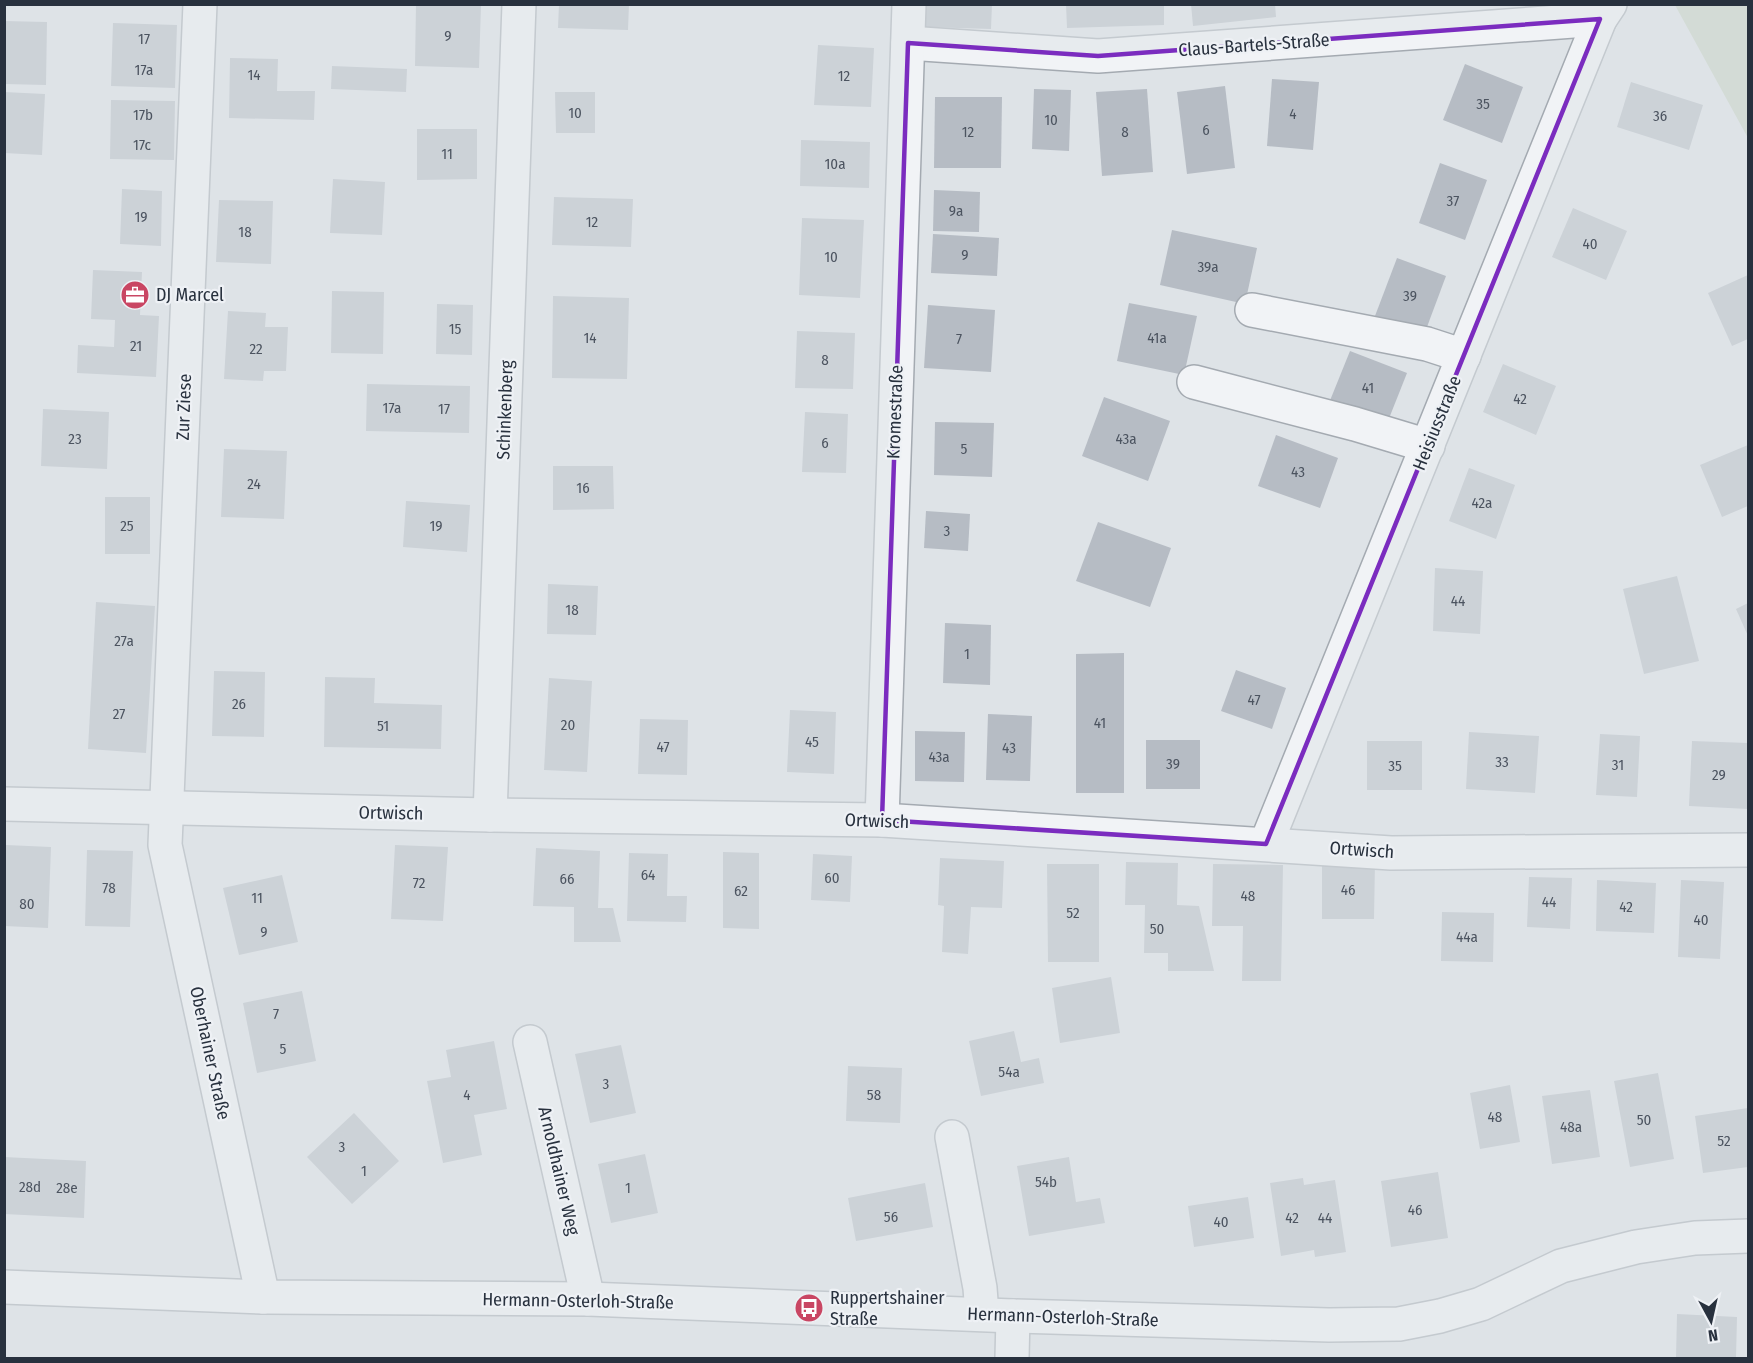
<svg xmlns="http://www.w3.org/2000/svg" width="1753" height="1363" viewBox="0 0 1753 1363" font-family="'Fira Sans Condensed',sans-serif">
	<rect width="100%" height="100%" fill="#dee3e7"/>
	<path fill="#c5d1c0" d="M1675 5H1748V138Z"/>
	<g fill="#b6bcc4">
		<path d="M416 4 481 5 479 68 415 66Z"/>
		<path d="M559 4H629L628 30 558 28Z"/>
		<path d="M925 4H992L991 29 924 27Z"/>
		<path d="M1066 4H1164V25L1067 28Z"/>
		<path d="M1191 4H1275L1276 17 1193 26Z"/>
		<path d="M4 21 47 22 46 85 4 84Z"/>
		<path d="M113 23 177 25 175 88 111 86Z"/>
		<path d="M818 45 874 48 871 107 814 105Z"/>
		<path d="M230 58 278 59 277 91H315L314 120 229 118Z"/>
		<path d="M1465 64 1523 87 1502 143 1443 120Z"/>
		<path d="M332 66 407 69 406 92 331 89Z"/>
		<path d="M1272 79 1319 82 1313 150 1267 146Z"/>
		<path d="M1631 82 1703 105 1689 150 1617 127Z"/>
		<path d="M1225 86 1235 168 1187 174 1177 92Z"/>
		<path d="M1034 89 1071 90 1069 151 1032 149Z"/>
		<path d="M1147 89 1153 172 1102 176 1096 92Z"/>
		<path d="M4 92 45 94 42 155 4 153Z"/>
		<path d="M555 92H595V133H556Z"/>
		<path d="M935 97H1002L1001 168H934Z"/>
		<path d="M111 100 175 101 174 160 110 159Z"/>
		<path d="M417 129H477V179L417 180Z"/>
		<path d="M801 140 870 142 869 188 800 186Z"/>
		<path d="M1440 163 1487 180 1465 240 1419 223Z"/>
		<path d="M333 179 385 182 382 235 330 233Z"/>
		<path d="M122 189 162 191 161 246 120 244Z"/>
		<path d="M934 190 980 192 979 232 933 231Z"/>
		<path d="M554 197 633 199 631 247 552 245Z"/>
		<path d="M219 200 273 201 271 264 216 262Z"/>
		<path d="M1573 208 1627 231 1606 280 1552 257Z"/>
		<path d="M802 218 864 220 860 298 799 295Z"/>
		<path d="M1172 230 1257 248 1245 304 1160 285Z"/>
		<path d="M933 234 999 238 997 276 931 273Z"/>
		<path d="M1397 258 1446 276 1424 335 1375 316Z"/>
		<path d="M93 270 142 272 140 315 159 316 156 377 77 373 78 345 114 347 115 320 91 319Z"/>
		<path d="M1748 275V339L1732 346 1708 293Z"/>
		<path d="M332 291 384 292 383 354 331 353Z"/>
		<path d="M553 296 629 298 627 379 552 378Z"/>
		<path d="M1129 303 1197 316 1184 375 1117 361Z"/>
		<path d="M437 304 473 305 472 355 436 354Z"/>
		<path d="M928 305 995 310 991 372 924 368Z"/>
		<path d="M228 311 266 313 265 327H288L286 371H264L263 381 224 379Z"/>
		<path d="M797 331 855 333 853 389 795 388Z"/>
		<path d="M1350 351 1407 373 1386 426 1329 403Z"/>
		<path d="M1503 364 1556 386 1536 435 1483 412Z"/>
		<path d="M367 384 470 386 469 433 366 431Z"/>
		<path d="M1104 397 1170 421 1148 481 1082 456Z"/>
		<path d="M43 409 109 412 107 469 41 466Z"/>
		<path d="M805 412 848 414 846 473 802 472Z"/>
		<path d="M935 422 994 423 992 477 934 475Z"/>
		<path d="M1276 435 1338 458 1320 508 1258 486Z"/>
		<path d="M1748 445V506L1722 517 1700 465Z"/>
		<path d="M224 449 287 451 284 519 221 517Z"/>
		<path d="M553 466H613L614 509 553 510Z"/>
		<path d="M1469 468 1515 485 1496 539 1449 521Z"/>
		<rect x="105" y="497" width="45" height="57"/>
		<path d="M406 501 470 505 467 552 403 547Z"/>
		<path d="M926 511 970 514 968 551 924 548Z"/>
		<path d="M1098 522 1171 548 1150 607 1076 581Z"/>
		<path d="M1435 568 1483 571 1480 634 1433 631Z"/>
		<path d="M1677 576 1699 661 1644 674 1623 589Z"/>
		<path d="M548 584 598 586 596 635 547 634Z"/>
		<path d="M96 602 155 606 146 753 88 749Z"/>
		<path d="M1748 603V636L1736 609Z"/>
		<path d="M945 623 991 625 990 685 943 683Z"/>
		<path d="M1124 653V793H1076V654Z"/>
		<path d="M1236 670 1286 688 1272 729 1221 711Z"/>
		<path d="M214 671 265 672 264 737 212 736Z"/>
		<path d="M325 677 375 678 374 703 442 705 441 749 324 747Z"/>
		<path d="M549 678 592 681 587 772 544 770Z"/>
		<path d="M790 710 836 712 834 774 787 772Z"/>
		<path d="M988 714 1032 716 1030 781 986 780Z"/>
		<path d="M640 719 688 720 687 775 638 774Z"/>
		<path d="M915 731 965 732 964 782 915 781Z"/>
		<path d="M1469 732 1539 736 1535 793 1466 789Z"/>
		<path d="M1600 734 1640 736 1637 797 1596 795Z"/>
		<rect x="1146" y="740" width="54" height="49"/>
		<rect x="1367" y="741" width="55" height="49"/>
		<path d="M1692 741 1748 743V809L1689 806Z"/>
		<path d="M6 845 51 847 48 928 4 926Z"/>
		<path d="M395 845 448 847 443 921 391 919Z"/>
		<path d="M536 848 600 851 598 908H613L621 942H574V907L533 906Z"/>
		<path d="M87 850 133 851 130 927 85 926Z"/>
		<path d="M723 852 759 853V929L723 928Z"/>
		<path d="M629 853 668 854 667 896H687L686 922 627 921Z"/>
		<path d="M813 854 852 856 850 902 811 900Z"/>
		<path d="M940 858 1004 861 1002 908 971 907 968 954 942 952 944 906 938 905Z"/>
		<path d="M1322 861H1375L1374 919H1322Z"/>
		<path d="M1126 862 1178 863 1177 905 1199 906 1214 971H1168V953H1144L1145 905H1125Z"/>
		<path d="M1047 864H1099V962H1048Z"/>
		<path d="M1213 864 1283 865 1281 981H1242L1243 926H1212Z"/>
		<path d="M282 875 298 942 239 955 223 888Z"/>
		<path d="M1529 877 1572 878 1570 929 1527 927Z"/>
		<path d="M1597 880 1656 883 1654 933 1596 931Z"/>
		<path d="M1681 880 1724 882 1720 959 1678 957Z"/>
		<path d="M1442 912 1494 913 1493 962 1441 961Z"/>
		<path d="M1111 977 1120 1033 1060 1043 1052 988Z"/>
		<path d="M302 991 316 1061 257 1073 243 1003Z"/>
		<path d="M1014 1031 1021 1062 1039 1058 1044 1083 981 1096 969 1041Z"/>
		<path d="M494 1041 507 1109 474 1115 482 1155 443 1163 427 1081 451 1077 446 1050Z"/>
		<path d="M621 1045 636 1113 590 1123 575 1054Z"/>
		<path d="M848 1066 902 1068 900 1123 846 1121Z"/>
		<path d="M1658 1073 1674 1159 1630 1167 1614 1081Z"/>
		<path d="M1510 1085 1520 1142 1480 1149 1470 1093Z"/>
		<path d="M1590 1090 1600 1157 1552 1164 1542 1096Z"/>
		<path d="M1748 1108V1167L1703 1173 1695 1116Z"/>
		<path d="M354 1113 399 1161 352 1204 307 1157Z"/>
		<path d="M645 1154 658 1213 611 1223 598 1164Z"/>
		<path d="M4 1157 86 1161 84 1218 4 1214Z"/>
		<path d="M1069 1157 1076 1202 1100 1198 1105 1223 1029 1236 1017 1166Z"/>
		<path d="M1438 1172 1448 1238 1391 1247 1381 1181Z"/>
		<path d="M1303 1178 1304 1185 1335 1180 1346 1252 1315 1257 1314 1250 1281 1256 1270 1183Z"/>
		<path d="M925 1183 933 1227 856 1241 848 1198Z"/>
		<path d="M1248 1197 1254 1238 1194 1247 1188 1206Z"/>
		<path d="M1677 1314 1737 1317 1736 1358H1676Z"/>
	</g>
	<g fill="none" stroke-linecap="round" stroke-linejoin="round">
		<g stroke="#a4aab1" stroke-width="36">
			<g id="minor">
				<path d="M200 4 165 845 263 1297"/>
				<path d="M908 43 1098 56 1600 19"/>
				<path d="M1252 310 1427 344 1464 356"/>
				<path d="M1194 382 1355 424 1428 446"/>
				<path d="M4 804 490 815 882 820 1391 853 1748 850"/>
				<path d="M490 815 519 4"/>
				<path d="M882 820 909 4"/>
				<path d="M1266 844 1600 19 1610 4"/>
				<path d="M530 1042 588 1299"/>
				<path d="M952 1137 980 1288 982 1314"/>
				<path d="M4 1287 263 1297 588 1299 1013 1316 1329 1325 1399 1324 1440 1316 1481 1304 1561 1266 1636 1247 1695 1238 1748 1236"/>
				<path d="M1012 1358 1013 1316"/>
			</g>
		</g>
		<use href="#minor" stroke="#f1f3f6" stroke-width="33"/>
	</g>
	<path d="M0 0H1753V1363H0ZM1600 19 1266 844 882 820 908 43 1098 56Z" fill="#dee3e7" fill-opacity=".55" fill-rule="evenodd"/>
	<path fill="none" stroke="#7b2cbf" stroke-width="4.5" stroke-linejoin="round" d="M1600 19 1266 844 882 820 908 43 1098 56Z"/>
	<defs>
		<g id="office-disc" transform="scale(1.5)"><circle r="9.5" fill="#c94663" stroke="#eef1f5"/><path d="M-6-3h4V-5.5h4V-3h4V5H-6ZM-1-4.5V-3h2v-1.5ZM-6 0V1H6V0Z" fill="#fff"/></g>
		<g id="bus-disc" transform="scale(1.5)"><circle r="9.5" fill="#c94663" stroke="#eef1f5"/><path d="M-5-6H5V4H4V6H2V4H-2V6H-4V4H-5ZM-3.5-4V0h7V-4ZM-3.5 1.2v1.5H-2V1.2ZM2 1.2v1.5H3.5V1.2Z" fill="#fff"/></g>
	</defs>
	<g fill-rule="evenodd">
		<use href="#office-disc" x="135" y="295"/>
		<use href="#bus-disc" x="809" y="1308"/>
	</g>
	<g text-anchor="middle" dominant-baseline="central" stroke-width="4.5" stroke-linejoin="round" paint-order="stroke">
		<g font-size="15" fill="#4c5460">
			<text x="448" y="36">9</text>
			<text x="144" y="39">17</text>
			<text x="144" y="70">17a</text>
			<text x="254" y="75">14</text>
			<text x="844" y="76">12</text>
			<text x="1483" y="104">35</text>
			<text x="575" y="113">10</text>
			<text x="1293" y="114">4</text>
			<text x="143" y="115">17b</text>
			<text x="1660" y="116">36</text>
			<text x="1051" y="120">10</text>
			<text x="1206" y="130">6</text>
			<text x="968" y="132">12</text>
			<text x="1125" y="132">8</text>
			<text x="142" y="145">17c</text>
			<text x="447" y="154">11</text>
			<text x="835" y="164">10a</text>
			<text x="1453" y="201">37</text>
			<text x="956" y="211">9a</text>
			<text x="141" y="217">19</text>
			<text x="592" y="222">12</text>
			<text x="245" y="232">18</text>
			<text x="1590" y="244">40</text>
			<text x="965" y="255">9</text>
			<text x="831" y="257">10</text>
			<text x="1208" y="267">39a</text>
			<text x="1410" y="296">39</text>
			<text x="455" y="329">15</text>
			<text x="590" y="338">14</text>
			<text x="1157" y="338">41a</text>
			<text x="959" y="339">7</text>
			<text x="136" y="346">21</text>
			<text x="256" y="349">22</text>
			<text x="825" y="360">8</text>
			<text x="1368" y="388">41</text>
			<text x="1520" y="399">42</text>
			<text x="392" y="408">17a</text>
			<text x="444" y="409">17</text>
			<text x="75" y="439">23</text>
			<text x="1126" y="439">43a</text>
			<text x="825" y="443">6</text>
			<text x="964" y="449">5</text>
			<text x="1298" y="472">43</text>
			<text x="254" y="484">24</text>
			<text x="583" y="488">16</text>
			<text x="1482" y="503">42a</text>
			<text x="127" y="526">25</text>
			<text x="436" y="526">19</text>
			<text x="947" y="531">3</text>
			<text x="1458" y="601">44</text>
			<text x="572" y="610">18</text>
			<text x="124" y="641">27a</text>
			<text x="967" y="654">1</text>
			<text x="1254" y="700">47</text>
			<text x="239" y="704">26</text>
			<text x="119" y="714">27</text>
			<text x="1100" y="723">41</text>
			<text x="568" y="725">20</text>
			<text x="383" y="726">51</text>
			<text x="812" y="742">45</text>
			<text x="663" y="747">47</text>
			<text x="1009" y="748">43</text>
			<text x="939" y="757">43a</text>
			<text x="1502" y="762">33</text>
			<text x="1173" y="764">39</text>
			<text x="1618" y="765">31</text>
			<text x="1395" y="766">35</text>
			<text x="1719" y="775">29</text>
			<text x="648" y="875">64</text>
			<text x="832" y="878">60</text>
			<text x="567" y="879">66</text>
			<text x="419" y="883">72</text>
			<text x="109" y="888">78</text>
			<text x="1348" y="890">46</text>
			<text x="741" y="891">62</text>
			<text x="1248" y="896">48</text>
			<text x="257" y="898">11</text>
			<text x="1549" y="902">44</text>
			<text x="27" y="904">80</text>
			<text x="1626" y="907">42</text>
			<text x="1073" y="913">52</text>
			<text x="1701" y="920">40</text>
			<text x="1157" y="929">50</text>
			<text x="264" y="932">9</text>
			<text x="1467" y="937">44a</text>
			<text x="276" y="1014">7</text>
			<text x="283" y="1049">5</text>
			<text x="1009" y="1072">54a</text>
			<text x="606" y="1084">3</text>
			<text x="467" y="1095">4</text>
			<text x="874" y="1095">58</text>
			<text x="1495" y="1117">48</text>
			<text x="1644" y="1120">50</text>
			<text x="1571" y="1127">48a</text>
			<text x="1724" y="1141">52</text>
			<text x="342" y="1147">3</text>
			<text x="364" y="1171">1</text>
			<text x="1046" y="1182">54b</text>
			<text x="30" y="1187">28d</text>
			<text x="67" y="1188">28e</text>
			<text x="628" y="1188">1</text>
			<text x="1415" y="1210">46</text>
			<text x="891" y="1217">56</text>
			<text x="1292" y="1218">42</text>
			<text x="1325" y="1218">44</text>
			<text x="1221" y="1222">40</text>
		</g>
		<g font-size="18" fill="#28313e" stroke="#eef1f5">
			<text transform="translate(1254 45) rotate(-4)">Claus-Bartels-Straße</text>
			<text transform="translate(184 407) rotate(-88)">Zur Ziese</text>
			<text transform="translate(505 410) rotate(-88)">Schinkenberg</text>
			<text transform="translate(895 412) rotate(-88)">Kromestraße</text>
			<text transform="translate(1437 423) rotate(-68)">Heisiusstraße</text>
			<text transform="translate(391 813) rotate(1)">Ortwisch</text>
			<text transform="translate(877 821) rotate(2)">Ortwisch</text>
			<text transform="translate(1362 850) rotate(4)">Ortwisch</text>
			<text transform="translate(210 1053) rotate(78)">Oberhainer Straße</text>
			<text transform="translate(559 1171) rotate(77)">Arnoldhainer Weg</text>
			<text transform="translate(578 1301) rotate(1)">Hermann-Osterloh-Straße</text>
			<text transform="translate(1063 1317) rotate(2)">Hermann-Osterloh-Straße</text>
		</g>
		<g font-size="18" fill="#28313e" stroke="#eef1f5" text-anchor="start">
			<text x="156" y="295">DJ Marcel</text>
			<text x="830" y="1298">Ruppertshainer<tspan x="830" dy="21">Straße</tspan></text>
		</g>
	</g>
	<rect width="1753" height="1363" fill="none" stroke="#28313e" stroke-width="12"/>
	<g transform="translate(1711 1321) rotate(172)" stroke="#eef1f5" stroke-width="4.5" paint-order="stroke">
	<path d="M0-4.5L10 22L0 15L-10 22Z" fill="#28313e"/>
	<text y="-9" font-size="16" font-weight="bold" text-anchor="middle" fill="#28313e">N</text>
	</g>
</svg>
